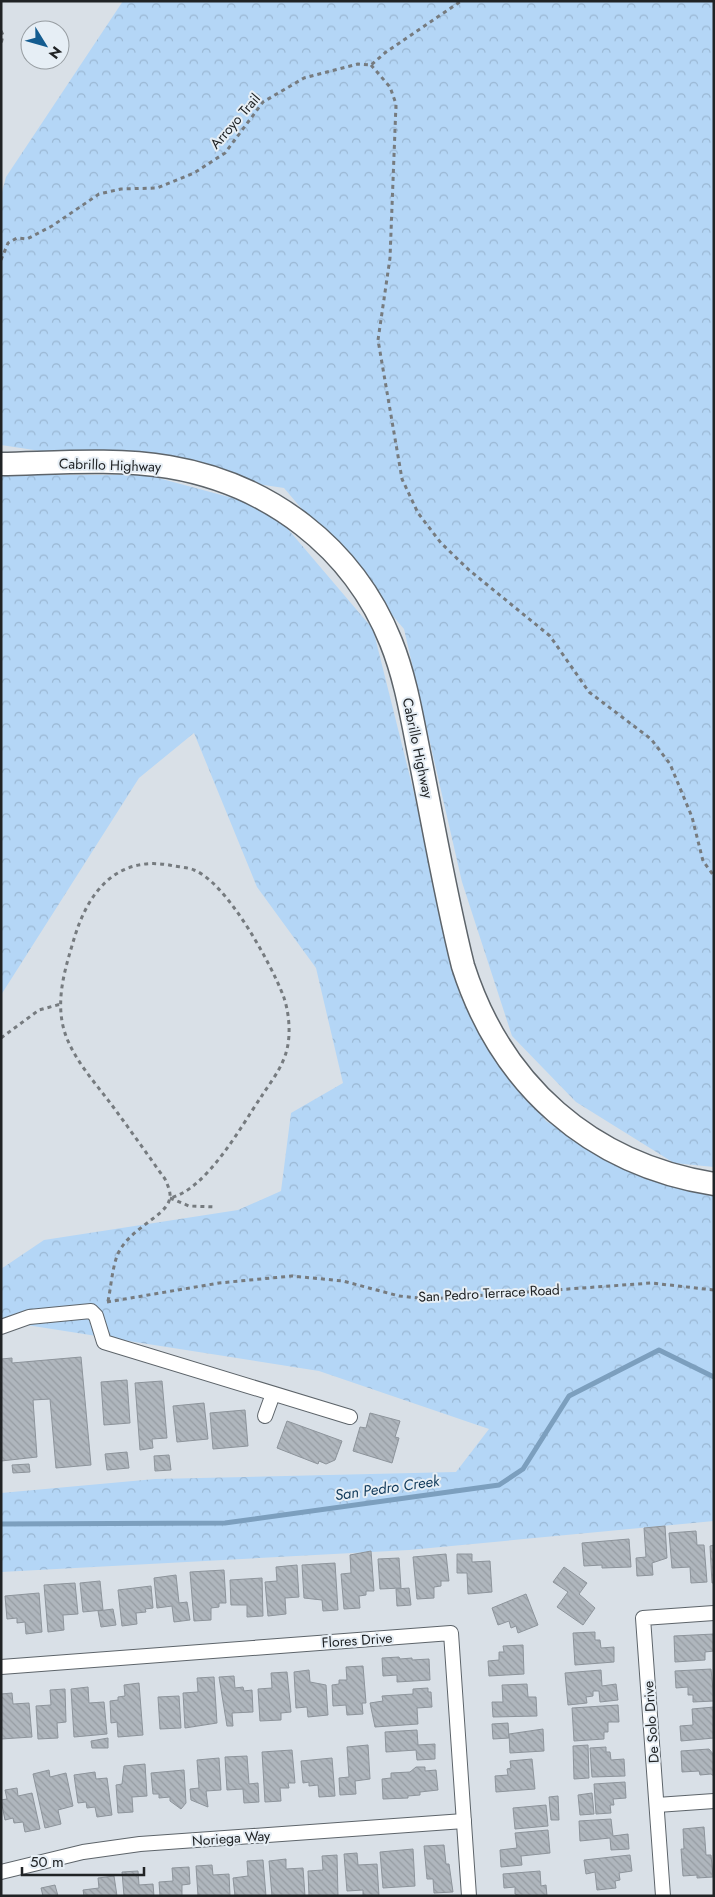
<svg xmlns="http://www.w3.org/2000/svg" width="715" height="1897" viewBox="0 0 715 1897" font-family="Jost,sans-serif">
	<defs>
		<pattern id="forest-crowns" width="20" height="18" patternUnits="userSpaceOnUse" patternTransform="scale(1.25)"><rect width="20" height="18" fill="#b4d6f6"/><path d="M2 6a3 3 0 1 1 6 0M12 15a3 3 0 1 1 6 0" fill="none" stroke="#9ab7d3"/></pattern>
		<pattern id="building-back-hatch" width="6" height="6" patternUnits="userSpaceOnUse" patternTransform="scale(1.25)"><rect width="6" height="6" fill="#afb6bd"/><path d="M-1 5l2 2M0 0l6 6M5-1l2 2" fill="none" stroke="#969ca2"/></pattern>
	</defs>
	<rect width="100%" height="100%" fill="#d9e0e7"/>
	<g fill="url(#forest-crowns)">
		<path d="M123 1H714V1167L674 1163 576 1102 512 1036 462 882 404 629 284 488 1 445V196L6 177Z"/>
		<path d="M1 475H147L270 508 373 629 413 789 460 995 546 1121 648 1180 714 1190V1521L409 1550 1 1572V1493L155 1479 456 1472 489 1429 319 1371 1 1321V1269L44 1240 238 1210 281 1191 291 1113 343 1083 316 968 257 887 194 733 139 778 1 995Z"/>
	</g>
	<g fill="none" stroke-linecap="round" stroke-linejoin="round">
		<path stroke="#7c9fbe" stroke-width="5" d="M1 1524 225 1523 499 1485 523 1469 569 1396 659 1350 714 1377"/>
	</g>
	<g fill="url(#building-back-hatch)" stroke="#8d949b">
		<path d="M81 1357 91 1465 56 1468 50 1399 33 1400 37 1457 1 1461V1359L12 1358V1363Z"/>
		<path d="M127 1380 130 1423 104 1425 101 1382Z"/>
		<path d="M162 1381 167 1438 152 1439 153 1448 140 1450 135 1383Z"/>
		<path d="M204 1403 208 1439 177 1442 173 1406Z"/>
		<path d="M245 1410 248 1446 213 1449 210 1413Z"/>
		<path d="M370 1413 400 1421 395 1437 399 1438 392 1463 353 1451 360 1427 366 1428Z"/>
		<path d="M287 1421 342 1441 335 1460 326 1464 319 1461 318 1464 277 1448Z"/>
		<path d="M127 1452 129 1468 107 1470 105 1454Z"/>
		<path d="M169 1455 171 1470 155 1471 154 1456Z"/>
		<path d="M29 1464 30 1472 13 1473 12 1465Z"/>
		<path d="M665 1526 667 1558 652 1563 653 1575 637 1576 636 1558 646 1557 644 1528Z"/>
		<path d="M696 1531 697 1545H704L707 1582 691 1583 690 1567 672 1568 669 1533Z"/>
		<path d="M629 1539 631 1567 602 1568V1565L584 1566 582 1543Z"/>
		<path d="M714 1545V1583H712L710 1546Z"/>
		<path d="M371 1551 374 1591H366V1595L359 1596 360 1608 344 1609 341 1574 351 1573 350 1555Z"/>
		<path d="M446 1554 449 1581H441V1586L434 1587V1598L417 1599 413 1557Z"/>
		<path d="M457 1554H472V1562L490 1561 492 1592 468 1594 467 1573H457Z"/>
		<path d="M399 1558 401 1588 380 1589 378 1559Z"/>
		<path d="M335 1563 338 1610 323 1611 322 1600 304 1598 302 1565Z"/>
		<path d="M297 1565 299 1597 285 1598 286 1614 268 1616 265 1582 277 1581 276 1567Z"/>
		<path d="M564 1567 587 1583 579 1594 595 1608 583 1625 557 1607 568 1592 553 1582Z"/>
		<path d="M224 1570 226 1603H219V1607L211 1608V1620L194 1621 190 1572Z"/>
		<path d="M176 1575 179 1603 187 1602 190 1620 174 1622 172 1606 157 1608 154 1578Z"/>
		<path d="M262 1578 263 1616 247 1617V1605H231L230 1580Z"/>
		<path d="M100 1581 103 1610 83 1612 80 1583Z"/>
		<path d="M75 1583 78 1614 63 1615 64 1630 48 1632 44 1585Z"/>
		<path d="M151 1586 153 1608 145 1609 146 1612 136 1613 137 1624 122 1626 118 1590Z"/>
		<path d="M409 1588 411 1605 397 1606 396 1589Z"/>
		<path d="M39 1593 42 1632 26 1634 25 1622 17 1623V1618L7 1619 5 1596Z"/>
		<path d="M526 1594 538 1625 518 1633 516 1626 511 1628 509 1621 498 1625 492 1608Z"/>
		<path d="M113 1609 116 1625 101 1627 98 1611Z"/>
		<path d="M595 1632V1640H600L601 1648 614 1647V1662L575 1665 573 1633Z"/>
		<path d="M714 1634V1651L705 1652V1660L675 1662 674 1636Z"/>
		<path d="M523 1645 524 1674 489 1676 488 1661 499 1660V1652H504L503 1646Z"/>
		<path d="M399 1657 400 1659 412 1658V1660L429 1659 430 1680 397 1682V1675L383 1676 382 1658Z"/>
		<path d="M363 1666 366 1703H362L363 1714 347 1715 346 1705 333 1706 332 1685 339 1684V1680H347L346 1667Z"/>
		<path d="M711 1669 714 1701 693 1702V1695H688V1687L676 1688 675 1671Z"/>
		<path d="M309 1670 310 1682 326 1685 328 1715 308 1717 307 1707 296 1708 294 1672Z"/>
		<path d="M601 1670 602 1686 616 1684 618 1700 600 1702 599 1691H593V1696L586 1697 587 1703 568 1705 565 1673Z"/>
		<path d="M287 1672 291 1712 281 1713V1720L260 1721 258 1689 272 1688 271 1673Z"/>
		<path d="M234 1676 235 1688 243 1687 244 1691 252 1690 253 1712 232 1713 233 1726H227L219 1677Z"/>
		<path d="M214 1677 217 1723 185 1728 183 1693 198 1692 197 1678Z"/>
		<path d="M139 1683 143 1735 118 1737 117 1722 111 1723 110 1701 118 1700V1697L125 1696 124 1685Z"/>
		<path d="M527 1684 528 1697H536L537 1716 493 1717 492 1702H503L502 1685Z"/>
		<path d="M88 1687 89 1703 104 1702 107 1734 74 1737 71 1689Z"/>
		<path d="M428 1688V1692H431L432 1707 417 1708 418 1724 375 1727 370 1703 383 1701 382 1696 413 1694V1689Z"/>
		<path d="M65 1689 66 1722 57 1723 58 1738 38 1739 36 1706 51 1705 50 1690Z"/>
		<path d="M12 1693 13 1704 29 1703 32 1737 1 1739V1694Z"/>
		<path d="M179 1696 181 1728 160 1729 158 1697Z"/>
		<path d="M618 1705 619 1722H608V1732H604V1739L574 1741 572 1708Z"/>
		<path d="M714 1707V1738L681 1741 680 1726 693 1725 692 1709Z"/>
		<path d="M508 1723 509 1738 493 1739 492 1724Z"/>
		<path d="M543 1729 544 1751 510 1753 509 1734Z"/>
		<path d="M417 1730 418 1745 435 1744V1759L417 1760 416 1750 386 1752 385 1732Z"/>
		<path d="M108 1738V1748H92L91 1741Z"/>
		<path d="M368 1745 370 1779 355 1781 356 1794 340 1795 339 1778 349 1777 347 1747Z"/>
		<path d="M588 1745 589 1778 574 1779 573 1746Z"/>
		<path d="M606 1747V1752H610L611 1760 624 1759 625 1776 592 1777 590 1748Z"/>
		<path d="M709 1749 714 1755V1776L711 1774 700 1775 699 1771 682 1772 681 1751Z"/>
		<path d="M292 1750 295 1783H288L289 1788H280L281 1801 265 1802 262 1752Z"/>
		<path d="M247 1756 249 1784 258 1783 259 1802 244 1803 243 1789 227 1790 225 1757Z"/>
		<path d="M219 1758 221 1790 206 1791 208 1807 191 1800 190 1789 199 1788 197 1760Z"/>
		<path d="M332 1758 335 1796 319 1797 318 1785 309 1786V1782L303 1783 301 1761Z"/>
		<path d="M532 1759 535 1789 496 1792 495 1776 508 1775 507 1769 511 1768 510 1761Z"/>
		<path d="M145 1764 147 1796 132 1797 133 1812 118 1813 116 1785 122 1784 124 1766Z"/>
		<path d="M416 1767H425V1771L436 1770 438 1790 420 1792V1795L408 1796V1798L383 1799 382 1779 391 1778V1773L410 1772Z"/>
		<path d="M49 1770 50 1777 66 1773 73 1806 58 1810 61 1824 45 1828 33 1774Z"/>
		<path d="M184 1770 186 1803 181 1809 170 1801V1797L159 1798V1794H153L151 1773Z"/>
		<path d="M95 1772 96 1779 107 1778 112 1815 97 1817 95 1807 87 1808 86 1802 78 1803 74 1775Z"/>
		<path d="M625 1782 626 1798 613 1799 614 1805H610L611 1813 596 1814 594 1784Z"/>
		<path d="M17 1788 18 1796 32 1793 40 1829 25 1832 23 1822 14 1823 13 1818 5 1820 1 1800 7 1799 5 1790Z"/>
		<path d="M592 1793 594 1814 580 1815 578 1795Z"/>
		<path d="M558 1796 559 1820H551L549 1797Z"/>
		<path d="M546 1805 548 1826 515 1829 513 1808Z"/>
		<path d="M611 1819 613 1836 628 1834 629 1849 611 1850 610 1838 580 1841 579 1821Z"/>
		<path d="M704 1827 706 1855H711L713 1877 697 1878V1875L683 1876 681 1849H684L683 1829Z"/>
		<path d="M548 1830 550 1853 521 1856 522 1865 501 1867 500 1850 517 1848 515 1833Z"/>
		<path d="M444 1845 446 1864H449L453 1892 434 1893 433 1879H427L424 1846Z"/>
		<path d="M413 1849 415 1886 383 1888 380 1852Z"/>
		<path d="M357 1853 358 1865 377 1864 379 1896H363V1890L347 1891 344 1854Z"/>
		<path d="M337 1855 338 1896H309L308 1871 323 1870 322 1856Z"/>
		<path d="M630 1855 632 1871 619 1873 620 1880 615 1881 616 1888 597 1890 595 1872 586 1874 584 1860Z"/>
		<path d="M286 1859V1869L303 1868 305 1896H272L269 1861Z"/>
		<path d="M263 1860 266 1896H235L233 1878 248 1876 247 1861Z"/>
		<path d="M212 1865 213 1875 229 1874 230 1896H198L196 1866Z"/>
		<path d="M189 1867 190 1884 182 1885V1896H160L159 1882 173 1881 172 1868Z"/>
		<path d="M138 1871 139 1885 153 1884 154 1896H124L122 1872Z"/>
		<path d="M540 1871 541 1886 546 1885 547 1896H521L515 1894V1887L504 1888 503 1874Z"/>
		<path d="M114 1876 117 1896H84L83 1890 99 1888 98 1878Z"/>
		<path d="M55 1885 58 1896H43L41 1888Z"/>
	</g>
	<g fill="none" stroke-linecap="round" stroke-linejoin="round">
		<g stroke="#5d646a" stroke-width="16">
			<g id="minor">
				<path d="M1 1327 29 1317 91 1311 96 1316 104 1342 350 1417"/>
				<path d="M265 1416 273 1394"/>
				<path d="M1 1667 451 1633 469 1896"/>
				<path d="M657 1805 714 1801"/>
				<path d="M1 1872 83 1852 140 1844 464 1821"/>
				<path d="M663 1896 643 1618 714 1613"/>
			</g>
		</g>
		<g stroke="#5d646a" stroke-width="25">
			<path id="trunk" d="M1 464C56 463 114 458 169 467 269 484 353 547 391 642 406 679 412 719 420 758 434 828 446 898 463 966 501 1085 590 1164 714 1184"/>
		</g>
		<g stroke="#767b7f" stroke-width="3" stroke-dasharray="4 4" stroke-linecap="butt">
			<path d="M1 31 3 35 1 44"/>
			<path d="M371 65 390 87 396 104 390 258 378 340 402 479 418 513 441 543 469 570 550 636 589 692 651 739 670 764 692 817 703 861 714 876"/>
			<path d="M1 260 8 243 17 238 27 239 52 226 99 194 121 189 157 188 194 173 225 153 263 102 304 78 358 64 371 65 386 52 461 1"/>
			<path d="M1 1038 39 1010 61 1004"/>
			<path d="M170 1198 189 1206 216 1207"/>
			<path d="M108 1301C111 1287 112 1270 117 1256 127 1230 164 1217 169 1201 172 1194 168 1186 165 1179 147 1154 129 1128 111 1104 96 1084 78 1064 68 1041 53 1007 64 972 74 939 88 892 116 856 169 865 177 867 187 867 194 870 227 883 270 962 283 995 289 1011 291 1033 287 1049 283 1067 270 1083 261 1097 240 1128 207 1189 170 1198"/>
			<path d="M107 1302 219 1283 292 1276 343 1281 399 1296 430 1299 651 1283 714 1290"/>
		</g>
		<use href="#minor" stroke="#fff" stroke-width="14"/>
		<use href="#trunk" stroke="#fff" stroke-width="22"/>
	</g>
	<g text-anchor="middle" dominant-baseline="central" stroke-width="4" stroke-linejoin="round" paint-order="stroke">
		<g font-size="14" fill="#202325" stroke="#e6eef5">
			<text transform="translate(235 121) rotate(-49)">Arroyo Trail</text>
			<text transform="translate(110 465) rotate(2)">Cabrillo Highway</text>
			<text transform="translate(418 748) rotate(78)">Cabrillo Highway</text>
			<text transform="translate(489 1293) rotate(-3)">San Pedro Terrace Road</text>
			<text transform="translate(357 1640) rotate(-4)">Flores Drive</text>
			<text transform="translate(651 1722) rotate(-94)">De Solo Drive</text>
			<text transform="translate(231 1838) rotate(-4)">Noriega Way</text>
		</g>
		<g font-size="15" font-style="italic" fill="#113a5a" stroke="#e6eef5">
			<text transform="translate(387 1488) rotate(-8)">San Pedro Creek</text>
		</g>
	</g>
	<rect width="715" height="1897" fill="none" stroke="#202325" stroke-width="5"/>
	<g transform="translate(45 45) rotate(127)"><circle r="24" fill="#e6eef5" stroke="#979da2"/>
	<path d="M0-4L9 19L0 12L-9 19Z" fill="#145c90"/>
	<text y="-8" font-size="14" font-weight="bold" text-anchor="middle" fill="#202325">N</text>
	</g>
	<path d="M22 1867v8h122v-8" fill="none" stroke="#202325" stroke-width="2.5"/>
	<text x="30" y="1867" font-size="15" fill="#202325" stroke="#e6eef5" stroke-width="4" paint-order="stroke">50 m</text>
</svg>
